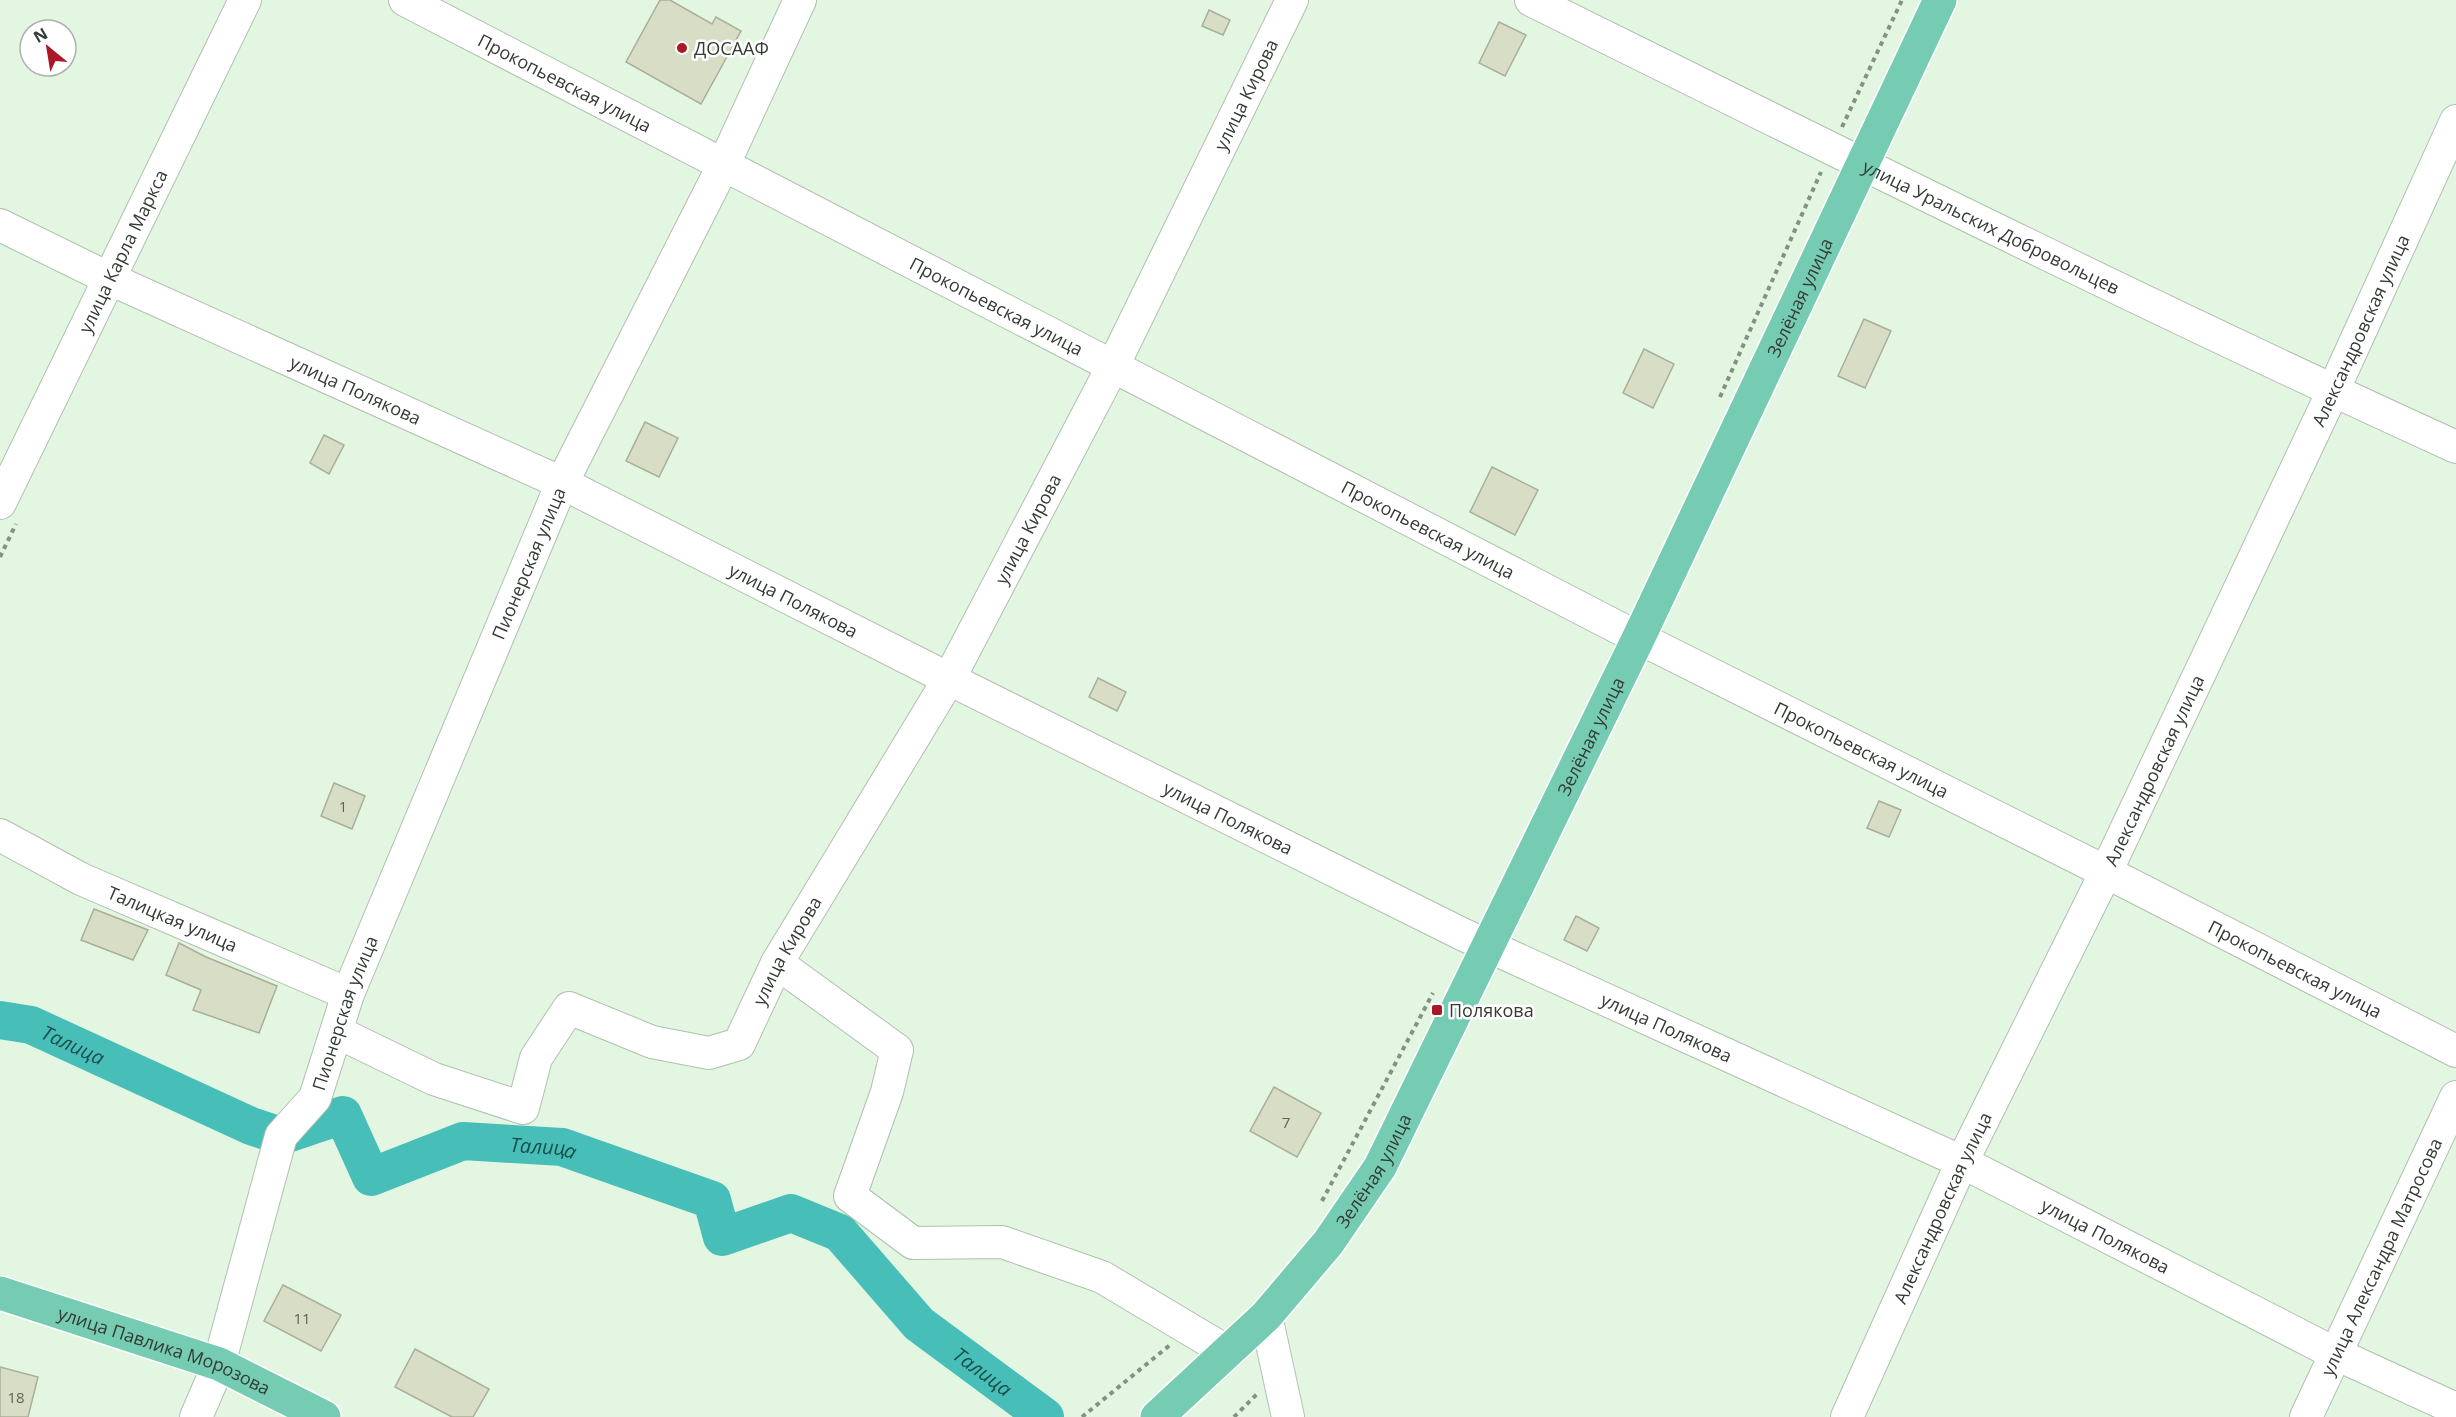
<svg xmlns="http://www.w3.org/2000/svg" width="2456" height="1417" viewBox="0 0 2456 1417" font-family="'Open Sans',sans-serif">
	<rect width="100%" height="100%" fill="#e3f6e2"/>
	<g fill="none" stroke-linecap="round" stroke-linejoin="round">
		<path stroke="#48beb9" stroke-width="38" id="s1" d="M0 1020 31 1025 251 1126 281 1136 343 1115 371 1177 463 1141 562 1147 712 1200 722 1237 791 1213 840 1233 919 1324 1045 1417"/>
	</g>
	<g fill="#d7dec5" stroke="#a9af98" stroke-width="1.5">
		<path d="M660 0H670L712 24 716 17 741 31 701 104 626 62Z"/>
		<path d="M1209 10 1230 20 1223 35 1202 26Z"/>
		<path d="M1499 22 1526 35 1505 76 1479 63Z"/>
		<path d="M1864 319 1891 331 1865 388 1838 376Z"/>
		<path d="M1644 349 1674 364 1653 408 1623 393Z"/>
		<path d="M645 422 678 438 659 477 626 461Z"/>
		<path d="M324 435 344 445 329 474 310 463Z"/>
		<path d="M1492 467 1538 490 1515 535 1470 512Z"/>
		<path d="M1098 678 1126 692 1117 711 1089 697Z"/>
		<path d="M334 783 365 796 352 829 321 816Z"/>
		<path d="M1879 801 1901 810 1889 837 1867 828Z"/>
		<path d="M94 909 148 930 133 960 81 940Z"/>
		<path d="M1576 916 1599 928 1587 951 1564 940Z"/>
		<path d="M179 943 206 957 277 986 259 1033 193 1010 201 990 166 975Z"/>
		<path d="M1274 1087 1321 1113 1297 1157 1250 1131Z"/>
		<path d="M283 1285 341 1315 321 1351 264 1321Z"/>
		<path d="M415 1349 489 1389 473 1417H452L395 1387Z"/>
		<path d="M0 1367 38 1377 28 1417H0Z"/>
	</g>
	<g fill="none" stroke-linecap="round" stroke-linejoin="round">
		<g stroke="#afc1ae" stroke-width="34">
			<g id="minor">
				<path id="s2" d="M405 0 1617 627 2106 872 2456 1051"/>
				<path id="s3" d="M1531 0C1838 152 2144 305 2456 447"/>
				<path id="s4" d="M0 225 110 279 562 483 949 679 1464 935 1962 1162 2336 1354 2456 1409"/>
				<path id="s5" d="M0 503 245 0"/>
				<path id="s6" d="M0 835 81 879 348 994"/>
				<path d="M777 963 897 1050 887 1092 850 1196 913 1243 1002 1242 1102 1277 1226 1351"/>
				<path id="s7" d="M337 1032 434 1079 523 1108 536 1058 569 1008 652 1042 709 1053 739 1044 777 963 949 679 1113 366 1292 0"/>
				<path d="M1266 1316 1288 1417"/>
				<path id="s8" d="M196 1417 219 1364 281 1136 315 1098 348 994 562 483 723 166 800 0"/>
				<path id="s9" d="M1847 1417 1962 1162 2106 872 2333 391 2456 121"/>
				<path id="s10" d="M2306 1417 2456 1097"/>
			</g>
		</g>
		<g stroke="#fff" stroke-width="36">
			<g id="major">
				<path id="s11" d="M0 1293 219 1364 324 1417"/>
				<path id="s12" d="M1157 1417 1266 1316 1328 1243 1380 1167 1639 637 1940 0"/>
			</g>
		</g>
		<g stroke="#849184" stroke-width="4" stroke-dasharray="4.5 4.5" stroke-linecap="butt">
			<path d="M1842 127 1902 0"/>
			<path d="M1720 397 1821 172"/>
			<path d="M0 557 16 524"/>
			<path d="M1322 1201 1433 993"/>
			<path d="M1082 1417 1170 1345"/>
			<path d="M1234 1417 1257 1394"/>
		</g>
		<use href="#minor" stroke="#fff" stroke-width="32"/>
		<use href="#major" stroke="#76cbb3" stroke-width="33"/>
	</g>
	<g fill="#ac1725" stroke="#fff" stroke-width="2">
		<circle cx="682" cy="48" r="6"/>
		<rect x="1431" y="1004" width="12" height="12" rx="3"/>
	</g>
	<g text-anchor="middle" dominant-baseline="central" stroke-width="5" stroke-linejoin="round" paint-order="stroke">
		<g font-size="15" fill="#5c6458">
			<text x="343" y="806">1</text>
			<text x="1286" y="1122">7</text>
			<text x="302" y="1318">11</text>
			<text x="16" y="1397">18</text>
		</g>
		<g font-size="18" fill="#333b33" stroke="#fff" text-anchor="start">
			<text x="694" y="48">ДОСААФ</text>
			<text x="1449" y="1010">Полякова</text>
		</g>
		<g font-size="18" fill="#333b33" stroke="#fff">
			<text stroke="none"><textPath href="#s2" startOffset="180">Прокопьевская улица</textPath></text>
			<text stroke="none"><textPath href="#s7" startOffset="1569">улица Кирова</textPath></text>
			<text stroke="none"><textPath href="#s3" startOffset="513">улица Уральских Добровольцев</textPath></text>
			<text stroke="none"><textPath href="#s5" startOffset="280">улица Карла Маркса</textPath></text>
			<text stroke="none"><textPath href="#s12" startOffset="1302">Зелёная улица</textPath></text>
			<text stroke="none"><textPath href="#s2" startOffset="666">Прокопьевская улица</textPath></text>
			<text stroke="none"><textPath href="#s9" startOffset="1202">Александровская улица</textPath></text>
			<text stroke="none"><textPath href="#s4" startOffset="392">улица Полякова</textPath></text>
			<text stroke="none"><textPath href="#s7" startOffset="1083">улица Кирова</textPath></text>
			<text stroke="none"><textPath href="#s2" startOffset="1152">Прокопьевская улица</textPath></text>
			<text stroke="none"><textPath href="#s8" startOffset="921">Пионерская улица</textPath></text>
			<text stroke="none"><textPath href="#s4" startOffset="878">улица Полякова</textPath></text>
			<text stroke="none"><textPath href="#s12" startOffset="816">Зелёная улица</textPath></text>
			<text stroke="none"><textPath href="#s2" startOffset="1638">Прокопьевская улица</textPath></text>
			<text stroke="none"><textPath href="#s9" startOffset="716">Александровская улица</textPath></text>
			<text stroke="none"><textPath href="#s4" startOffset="1364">улица Полякова</textPath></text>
			<text stroke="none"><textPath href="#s6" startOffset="192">Талицкая улица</textPath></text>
			<text stroke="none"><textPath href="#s7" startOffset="597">улица Кирова</textPath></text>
			<text stroke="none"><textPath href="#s2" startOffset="2124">Прокопьевская улица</textPath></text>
			<text stroke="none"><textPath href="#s8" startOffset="435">Пионерская улица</textPath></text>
			<text stroke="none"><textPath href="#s4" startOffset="1850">улица Полякова</textPath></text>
			<text stroke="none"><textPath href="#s12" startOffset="330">Зелёная улица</textPath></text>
			<text stroke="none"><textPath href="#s9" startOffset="230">Александровская улица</textPath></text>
			<text stroke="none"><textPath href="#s4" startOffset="2336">улица Полякова</textPath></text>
			<text stroke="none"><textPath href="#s10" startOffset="177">улица Александра Матросова</textPath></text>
			<text stroke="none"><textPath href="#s11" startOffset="174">улица Павлика Морозова</textPath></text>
		</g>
		<g font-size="20" font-style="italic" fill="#1b4e4c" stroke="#fff">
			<text stroke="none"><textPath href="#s1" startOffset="78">Талица</textPath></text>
			<text stroke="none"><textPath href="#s1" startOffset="618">Талица</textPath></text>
			<text stroke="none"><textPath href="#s1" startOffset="1160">Талица</textPath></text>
		</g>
	</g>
	<g transform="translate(48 48) rotate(330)"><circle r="28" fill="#ffffff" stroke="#adb1ad" stroke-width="1.5"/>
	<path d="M0-4.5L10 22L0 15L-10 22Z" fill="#ac1725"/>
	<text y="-9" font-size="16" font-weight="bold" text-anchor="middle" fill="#333b33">N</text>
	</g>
</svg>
